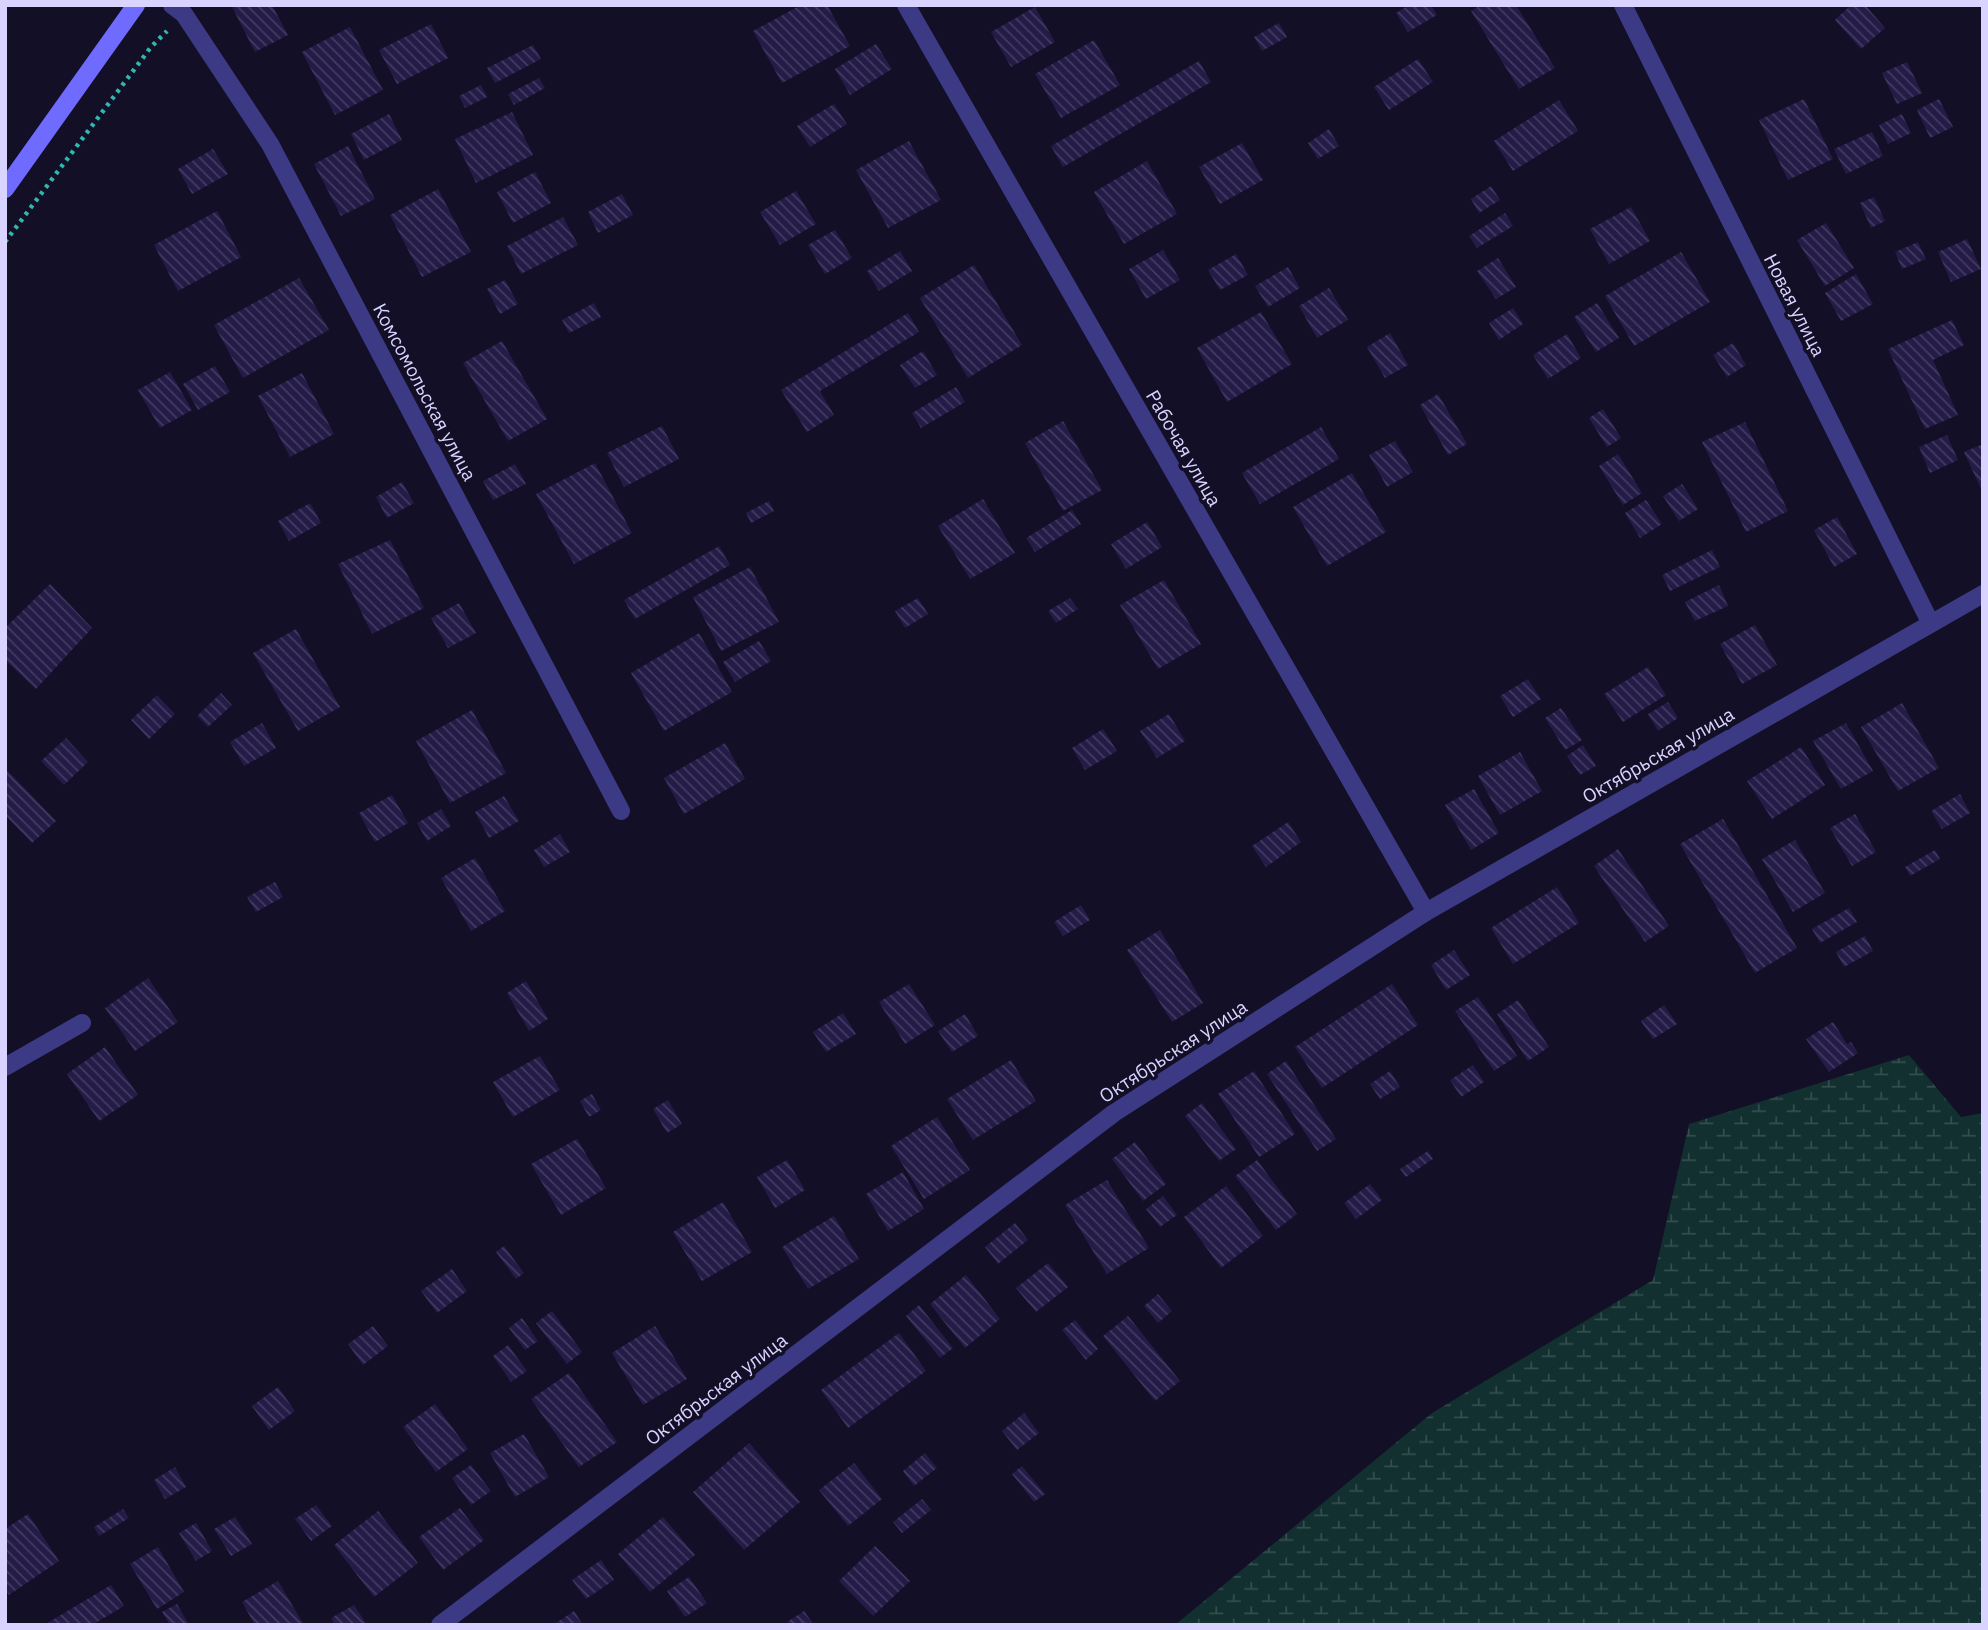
<svg xmlns="http://www.w3.org/2000/svg" width="1988" height="1630" viewBox="0 0 1988 1630" font-family="'IBM Plex Sans',sans-serif">
	<defs>
		<pattern id="wetland-marsh" width="20" height="14" patternUnits="userSpaceOnUse" patternTransform="scale(1.75)"><rect width="20" height="14" fill="#12302f"/><path d="M1 5h8M5 5V1M11 12h8M15 12V8" fill="none" stroke="#344d4e"/></pattern>
		<pattern id="building-back-hatch" width="6" height="6" patternUnits="userSpaceOnUse" patternTransform="scale(1.75)"><rect width="6" height="6" fill="#241b47"/><path d="M-1 5l2 2M0 0l6 6M5-1l2 2" fill="none" stroke="#433b63"/></pattern>
	</defs>
	<rect width="100%" height="100%" fill="#130f26"/>
	<path fill="url(#wetland-marsh)" d="M1909 1055 1961 1117 1983 1113V1625H1175L1432 1413 1653 1280 1689 1124Z"/>
	<g fill="url(#building-back-hatch)">
		<path d="M231 5H272L288 35 255 52Z"/>
		<path d="M801 5H827L850 46 782 83 753 31Z"/>
		<path d="M1409 5H1431L1437 15 1408 32 1396 13Z"/>
		<path d="M1481 5H1516L1555 68 1519 89 1471 11Z"/>
		<path d="M1851 5H1865L1885 28 1861 49 1835 20Z"/>
		<path d="M1035 7 1055 42 1011 67 991 32Z"/>
		<path d="M1279 23 1287 37 1262 51 1254 37Z"/>
		<path d="M431 24 448 58 397 84 379 50Z"/>
		<path d="M350 27 383 90 335 115 302 52Z"/>
		<path d="M1094 40 1120 85 1061 118 1035 74Z"/>
		<path d="M876 44 892 69 850 95 835 69Z"/>
		<path d="M533 45 541 59 495 83 487 68Z"/>
		<path d="M1418 59 1433 82 1389 110 1374 87Z"/>
		<path d="M1199 61 1211 82 1063 167 1051 146Z"/>
		<path d="M1907 62 1922 93 1897 104 1882 73Z"/>
		<path d="M539 78 545 88 514 105 508 94Z"/>
		<path d="M481 85 487 97 465 108 459 96Z"/>
		<path d="M1804 99 1833 159 1788 180 1759 120Z"/>
		<path d="M1939 99 1953 127 1930 138 1917 110Z"/>
		<path d="M1559 100 1578 131 1513 171 1494 141Z"/>
		<path d="M834 104 847 124 810 147 797 126Z"/>
		<path d="M512 112 533 155 476 183 455 139Z"/>
		<path d="M389 114 402 140 364 160 351 134Z"/>
		<path d="M1902 114 1911 133 1888 144 1879 125Z"/>
		<path d="M1329 129 1339 146 1318 159 1308 143Z"/>
		<path d="M1872 132 1883 156 1846 174 1834 149Z"/>
		<path d="M909 141 941 200 888 228 856 170Z"/>
		<path d="M1242 143 1263 180 1220 204 1199 167Z"/>
		<path d="M348 146 375 199 341 216 314 164Z"/>
		<path d="M213 149 228 174 192 194 178 169Z"/>
		<path d="M1147 161 1177 214 1124 244 1094 192Z"/>
		<path d="M535 172 551 203 513 223 497 192Z"/>
		<path d="M1491 186 1500 200 1479 213 1471 199Z"/>
		<path d="M438 189 471 252 422 277 390 215Z"/>
		<path d="M796 191 816 224 780 245 760 212Z"/>
		<path d="M622 194 633 215 598 233 588 212Z"/>
		<path d="M1874 197 1885 221 1871 228 1860 203Z"/>
		<path d="M1631 207 1650 241 1609 264 1590 229Z"/>
		<path d="M217 211 241 257 178 291 154 245Z"/>
		<path d="M1505 213 1513 226 1477 248 1469 236Z"/>
		<path d="M563 217 578 245 521 274 507 246Z"/>
		<path d="M1826 223 1854 268 1825 286 1797 240Z"/>
		<path d="M835 230 852 258 825 274 808 245Z"/>
		<path d="M1967 239 1981 269 1951 282 1938 252Z"/>
		<path d="M1918 242 1926 259 1902 269 1895 252Z"/>
		<path d="M1163 250 1180 280 1146 299 1129 269Z"/>
		<path d="M900 251 912 271 879 291 867 271Z"/>
		<path d="M1681 252 1710 302 1634 346 1605 296Z"/>
		<path d="M1236 254 1248 275 1220 290 1208 270Z"/>
		<path d="M1498 258 1516 287 1496 299 1477 271Z"/>
		<path d="M974 265 1022 345 968 378 920 298Z"/>
		<path d="M1288 267 1300 288 1268 307 1255 286Z"/>
		<path d="M1856 274 1873 304 1841 321 1825 293Z"/>
		<path d="M299 278 329 330 243 378 214 325Z"/>
		<path d="M505 280 518 304 500 314 487 289Z"/>
		<path d="M1329 288 1348 320 1317 338 1299 306Z"/>
		<path d="M594 303 601 317 569 333 562 320Z"/>
		<path d="M1597 303 1619 338 1596 352 1574 317Z"/>
		<path d="M1513 308 1523 324 1499 340 1489 323Z"/>
		<path d="M1261 312 1292 364 1227 402 1197 348Z"/>
		<path d="M908 313 919 332 820 391 834 415 807 432 781 390Z"/>
		<path d="M1952 320 1964 345 1933 360 1958 415 1925 429 1888 349Z"/>
		<path d="M1390 333 1408 365 1385 378 1367 347Z"/>
		<path d="M1567 334 1581 358 1548 379 1533 355Z"/>
		<path d="M502 341 547 419 508 441 463 363Z"/>
		<path d="M1733 343 1746 365 1727 377 1713 355Z"/>
		<path d="M923 351 937 375 915 388 900 365Z"/>
		<path d="M215 366 230 392 198 410 183 384Z"/>
		<path d="M170 372 192 410 160 428 138 390Z"/>
		<path d="M302 373 334 434 290 457 258 396Z"/>
		<path d="M956 387 965 402 921 428 912 413Z"/>
		<path d="M1438 394 1467 444 1448 455 1420 405Z"/>
		<path d="M1603 409 1621 438 1607 447 1589 418Z"/>
		<path d="M1063 421 1102 490 1063 511 1025 443Z"/>
		<path d="M1745 422 1788 511 1746 532 1702 442Z"/>
		<path d="M662 426 679 459 624 487 607 453Z"/>
		<path d="M1321 427 1339 459 1260 504 1242 473Z"/>
		<path d="M1947 435 1958 460 1930 473 1919 447Z"/>
		<path d="M1395 441 1413 472 1387 487 1369 455Z"/>
		<path d="M1983 444V493L1964 452Z"/>
		<path d="M1618 454 1642 493 1623 505 1599 466Z"/>
		<path d="M595 463 632 533 574 564 536 494Z"/>
		<path d="M515 464 526 484 493 500 483 481Z"/>
		<path d="M1352 473 1386 532 1327 566 1293 507Z"/>
		<path d="M402 482 414 503 387 518 376 497Z"/>
		<path d="M1682 484 1698 509 1679 521 1663 496Z"/>
		<path d="M983 499 1015 553 970 579 938 526Z"/>
		<path d="M1646 500 1662 524 1640 538 1625 513Z"/>
		<path d="M769 501 774 511 751 523 746 513Z"/>
		<path d="M310 503 321 523 289 541 278 521Z"/>
		<path d="M1072 510 1081 524 1035 552 1026 538Z"/>
		<path d="M1837 517 1857 554 1834 567 1814 530Z"/>
		<path d="M1147 522 1162 547 1126 569 1111 544Z"/>
		<path d="M390 540 424 608 372 634 338 564Z"/>
		<path d="M719 546 730 565 635 619 624 600Z"/>
		<path d="M1712 550 1720 567 1670 591 1662 575Z"/>
		<path d="M750 567 779 622 721 651 693 597Z"/>
		<path d="M1164 580 1201 644 1158 669 1120 605Z"/>
		<path d="M50 584 92 628 36 689 5 660V628Z"/>
		<path d="M1719 585 1728 606 1695 621 1685 602Z"/>
		<path d="M918 598 928 614 905 628 895 611Z"/>
		<path d="M1070 598 1078 609 1056 623 1048 611Z"/>
		<path d="M459 603 476 633 448 648 431 618Z"/>
		<path d="M1755 625 1777 665 1742 684 1720 644Z"/>
		<path d="M296 629 340 707 298 731 253 653Z"/>
		<path d="M699 633 732 692 664 731 631 673Z"/>
		<path d="M759 641 771 661 735 682 723 662Z"/>
		<path d="M1648 667 1666 695 1623 722 1604 694Z"/>
		<path d="M1528 679 1541 699 1513 717 1500 696Z"/>
		<path d="M221 693 232 705 208 727 197 716Z"/>
		<path d="M157 695 175 714 149 739 131 720Z"/>
		<path d="M1668 702 1678 718 1658 731 1648 714Z"/>
		<path d="M1902 703 1939 768 1898 791 1861 727Z"/>
		<path d="M1561 708 1582 740 1565 750 1545 718Z"/>
		<path d="M472 710 506 773 450 803 416 741Z"/>
		<path d="M1169 714 1185 741 1157 758 1140 731Z"/>
		<path d="M262 723 276 748 244 766 230 742Z"/>
		<path d="M1846 723 1873 771 1841 789 1813 741Z"/>
		<path d="M1103 729 1117 751 1085 770 1072 748Z"/>
		<path d="M66 738 88 762 64 785 41 761Z"/>
		<path d="M725 743 745 779 684 814 664 778Z"/>
		<path d="M1583 745 1596 766 1580 775 1567 756Z"/>
		<path d="M1801 747 1825 785 1772 819 1747 781Z"/>
		<path d="M1520 752 1542 791 1500 815 1478 776Z"/>
		<path d="M5 768 56 821 32 843 5 815Z"/>
		<path d="M1474 789 1499 833 1471 850 1445 805Z"/>
		<path d="M1960 794 1970 813 1942 829 1931 811Z"/>
		<path d="M392 795 408 823 375 842 359 813Z"/>
		<path d="M504 796 519 821 489 838 475 812Z"/>
		<path d="M441 809 451 826 427 841 417 823Z"/>
		<path d="M1855 814 1876 852 1852 866 1830 828Z"/>
		<path d="M1723 819 1797 948 1755 973 1680 844Z"/>
		<path d="M1288 822 1301 842 1266 867 1252 846Z"/>
		<path d="M560 834 570 852 544 867 534 850Z"/>
		<path d="M1795 840 1825 893 1793 912 1762 859Z"/>
		<path d="M1618 849 1669 926 1645 942 1594 866Z"/>
		<path d="M1935 850 1940 859 1910 876 1905 867Z"/>
		<path d="M475 858 505 911 471 931 441 878Z"/>
		<path d="M275 882 283 897 256 912 247 897Z"/>
		<path d="M1557 887 1579 923 1513 964 1491 928Z"/>
		<path d="M1081 905 1090 920 1063 936 1054 922Z"/>
		<path d="M1849 908 1857 922 1820 943 1812 929Z"/>
		<path d="M1160 930 1203 1003 1172 1022 1127 950Z"/>
		<path d="M1865 936 1873 951 1844 967 1836 952Z"/>
		<path d="M1454 950 1470 975 1446 990 1431 965Z"/>
		<path d="M148 978 178 1022 135 1051 105 1008Z"/>
		<path d="M526 981 548 1019 529 1031 507 993Z"/>
		<path d="M909 984 935 1025 905 1044 879 1002Z"/>
		<path d="M1392 984 1418 1025 1322 1088 1295 1047Z"/>
		<path d="M1478 997 1517 1056 1494 1071 1455 1011Z"/>
		<path d="M1518 1000 1549 1047 1528 1061 1497 1014Z"/>
		<path d="M1664 1005 1677 1024 1653 1039 1641 1021Z"/>
		<path d="M843 1013 856 1034 826 1052 813 1032Z"/>
		<path d="M965 1014 978 1036 952 1052 938 1031Z"/>
		<path d="M1833 1022 1847 1044 1851 1042 1858 1053 1829 1072 1806 1039Z"/>
		<path d="M105 1047 138 1095 99 1121 67 1074Z"/>
		<path d="M540 1056 560 1090 513 1117 493 1082Z"/>
		<path d="M1011 1060 1036 1101 973 1140 947 1099Z"/>
		<path d="M1286 1061 1336 1139 1317 1151 1267 1074Z"/>
		<path d="M1473 1065 1484 1082 1461 1097 1450 1080Z"/>
		<path d="M1254 1071 1295 1134 1259 1157 1218 1094Z"/>
		<path d="M1390 1071 1400 1087 1380 1099 1370 1084Z"/>
		<path d="M592 1094 601 1110 589 1117 580 1101Z"/>
		<path d="M668 1100 682 1124 667 1133 653 1109Z"/>
		<path d="M1202 1103 1236 1149 1219 1161 1185 1116Z"/>
		<path d="M937 1117 970 1170 924 1199 891 1146Z"/>
		<path d="M577 1139 606 1188 561 1215 531 1164Z"/>
		<path d="M1135 1142 1166 1184 1143 1201 1112 1159Z"/>
		<path d="M1428 1151 1433 1159 1406 1177 1400 1169Z"/>
		<path d="M787 1160 805 1190 775 1208 757 1177Z"/>
		<path d="M1257 1160 1297 1214 1276 1230 1235 1176Z"/>
		<path d="M903 1172 924 1209 888 1231 866 1194Z"/>
		<path d="M1107 1180 1149 1248 1107 1274 1065 1205Z"/>
		<path d="M1370 1184 1382 1200 1356 1219 1344 1203Z"/>
		<path d="M1226 1186 1263 1236 1221 1268 1184 1217Z"/>
		<path d="M1163 1196 1177 1215 1160 1227 1146 1209Z"/>
		<path d="M723 1202 752 1252 702 1281 673 1232Z"/>
		<path d="M834 1216 859 1259 808 1289 782 1247Z"/>
		<path d="M1015 1223 1028 1240 998 1264 985 1247Z"/>
		<path d="M504 1246 524 1273 516 1279 496 1252Z"/>
		<path d="M1048 1263 1068 1287 1036 1312 1016 1288Z"/>
		<path d="M452 1269 467 1291 437 1313 421 1291Z"/>
		<path d="M966 1275 1000 1319 965 1348 930 1304Z"/>
		<path d="M1158 1294 1172 1311 1158 1323 1144 1306Z"/>
		<path d="M919 1305 953 1348 940 1358 906 1316Z"/>
		<path d="M552 1311 582 1352 567 1364 536 1323Z"/>
		<path d="M1128 1316 1180 1381 1155 1401 1103 1336Z"/>
		<path d="M522 1318 538 1341 525 1350 509 1328Z"/>
		<path d="M1075 1320 1098 1349 1086 1360 1062 1330Z"/>
		<path d="M373 1326 388 1346 363 1365 348 1344Z"/>
		<path d="M655 1326 687 1379 643 1405 612 1353Z"/>
		<path d="M899 1333 926 1371 848 1428 821 1390Z"/>
		<path d="M508 1345 527 1371 511 1382 493 1356Z"/>
		<path d="M569 1373 617 1442 579 1467 531 1399Z"/>
		<path d="M278 1387 295 1411 269 1430 252 1406Z"/>
		<path d="M435 1404 468 1449 436 1472 403 1427Z"/>
		<path d="M1024 1413 1039 1433 1017 1450 1002 1431Z"/>
		<path d="M524 1434 549 1477 515 1497 490 1453Z"/>
		<path d="M749 1443 800 1502 744 1550 693 1492Z"/>
		<path d="M925 1453 937 1468 914 1486 903 1471Z"/>
		<path d="M854 1463 882 1499 848 1526 819 1490Z"/>
		<path d="M471 1465 491 1491 471 1505 452 1478Z"/>
		<path d="M1022 1466 1045 1494 1034 1502 1012 1474Z"/>
		<path d="M175 1467 186 1487 165 1499 154 1480Z"/>
		<path d="M922 1499 931 1510 902 1533 893 1522Z"/>
		<path d="M316 1505 332 1526 311 1541 295 1519Z"/>
		<path d="M460 1508 484 1540 443 1570 419 1537Z"/>
		<path d="M123 1509 129 1518 99 1536 94 1527Z"/>
		<path d="M378 1511 418 1563 374 1597 334 1545Z"/>
		<path d="M28 1514 59 1561 9 1595 5 1589V1529Z"/>
		<path d="M235 1517 252 1544 231 1556 214 1529Z"/>
		<path d="M663 1517 695 1555 650 1592 618 1554Z"/>
		<path d="M196 1523 212 1551 196 1561 179 1533Z"/>
		<path d="M875 1546 910 1581 873 1616 839 1581Z"/>
		<path d="M158 1547 184 1592 157 1609 130 1564Z"/>
		<path d="M601 1560 614 1580 586 1599 572 1580Z"/>
		<path d="M689 1577 707 1603 685 1617 667 1591Z"/>
		<path d="M278 1581 304 1625H255L242 1602Z"/>
		<path d="M111 1585 124 1606 92 1625H44Z"/>
		<path d="M177 1604 189 1625H170L162 1612Z"/>
		<path d="M354 1605 367 1625H335L331 1618Z"/>
		<path d="M574 1611 583 1625H553Z"/>
		<path d="M804 1611 814 1625H789L787 1622Z"/>
	</g>
	<g fill="none" stroke-linecap="round" stroke-linejoin="round">
		<path stroke="#2fb8b0" stroke-width="4.5" stroke-dasharray="3.5 5" stroke-linecap="butt" d="M5 242 151 47 167 31"/>
		<g stroke="#3d3a85" stroke-width="18">
			<path d="M172 5 184 14 270 144 621 811"/>
			<path d="M5 1067 82 1023"/>
		</g>
		<g stroke="#3d3a85" stroke-width="18">
			<path d="M906 5 1426 912"/>
			<path d="M1623 5 1930 622"/>
			<path d="M440 1625 1114 1113 1426 912 1983 594"/>
		</g>
		<path stroke="#6f6bff" stroke-width="18" d="M5 189 136 5"/>
	</g>
	<g text-anchor="middle" dominant-baseline="central" stroke-width="7" stroke-linejoin="round" paint-order="stroke">
		<g font-size="19" fill="#d9d4ff" stroke="#130f26">
			<text transform="translate(1795 305) rotate(63)">Новая улица</text>
			<text transform="translate(425 392) rotate(62)">Комсомольская улица</text>
			<text transform="translate(1184 448) rotate(60)">Рабочая улица</text>
			<text transform="translate(1658 755) rotate(-30)">Октябрьская улица</text>
			<text transform="translate(1173 1051) rotate(-33)">Октябрьская улица</text>
			<text transform="translate(716 1389) rotate(-37)">Октябрьская улица</text>
		</g>
	</g>
	<rect width="1988" height="1630" fill="none" stroke="#d9d4ff" stroke-width="14"/>
</svg>
